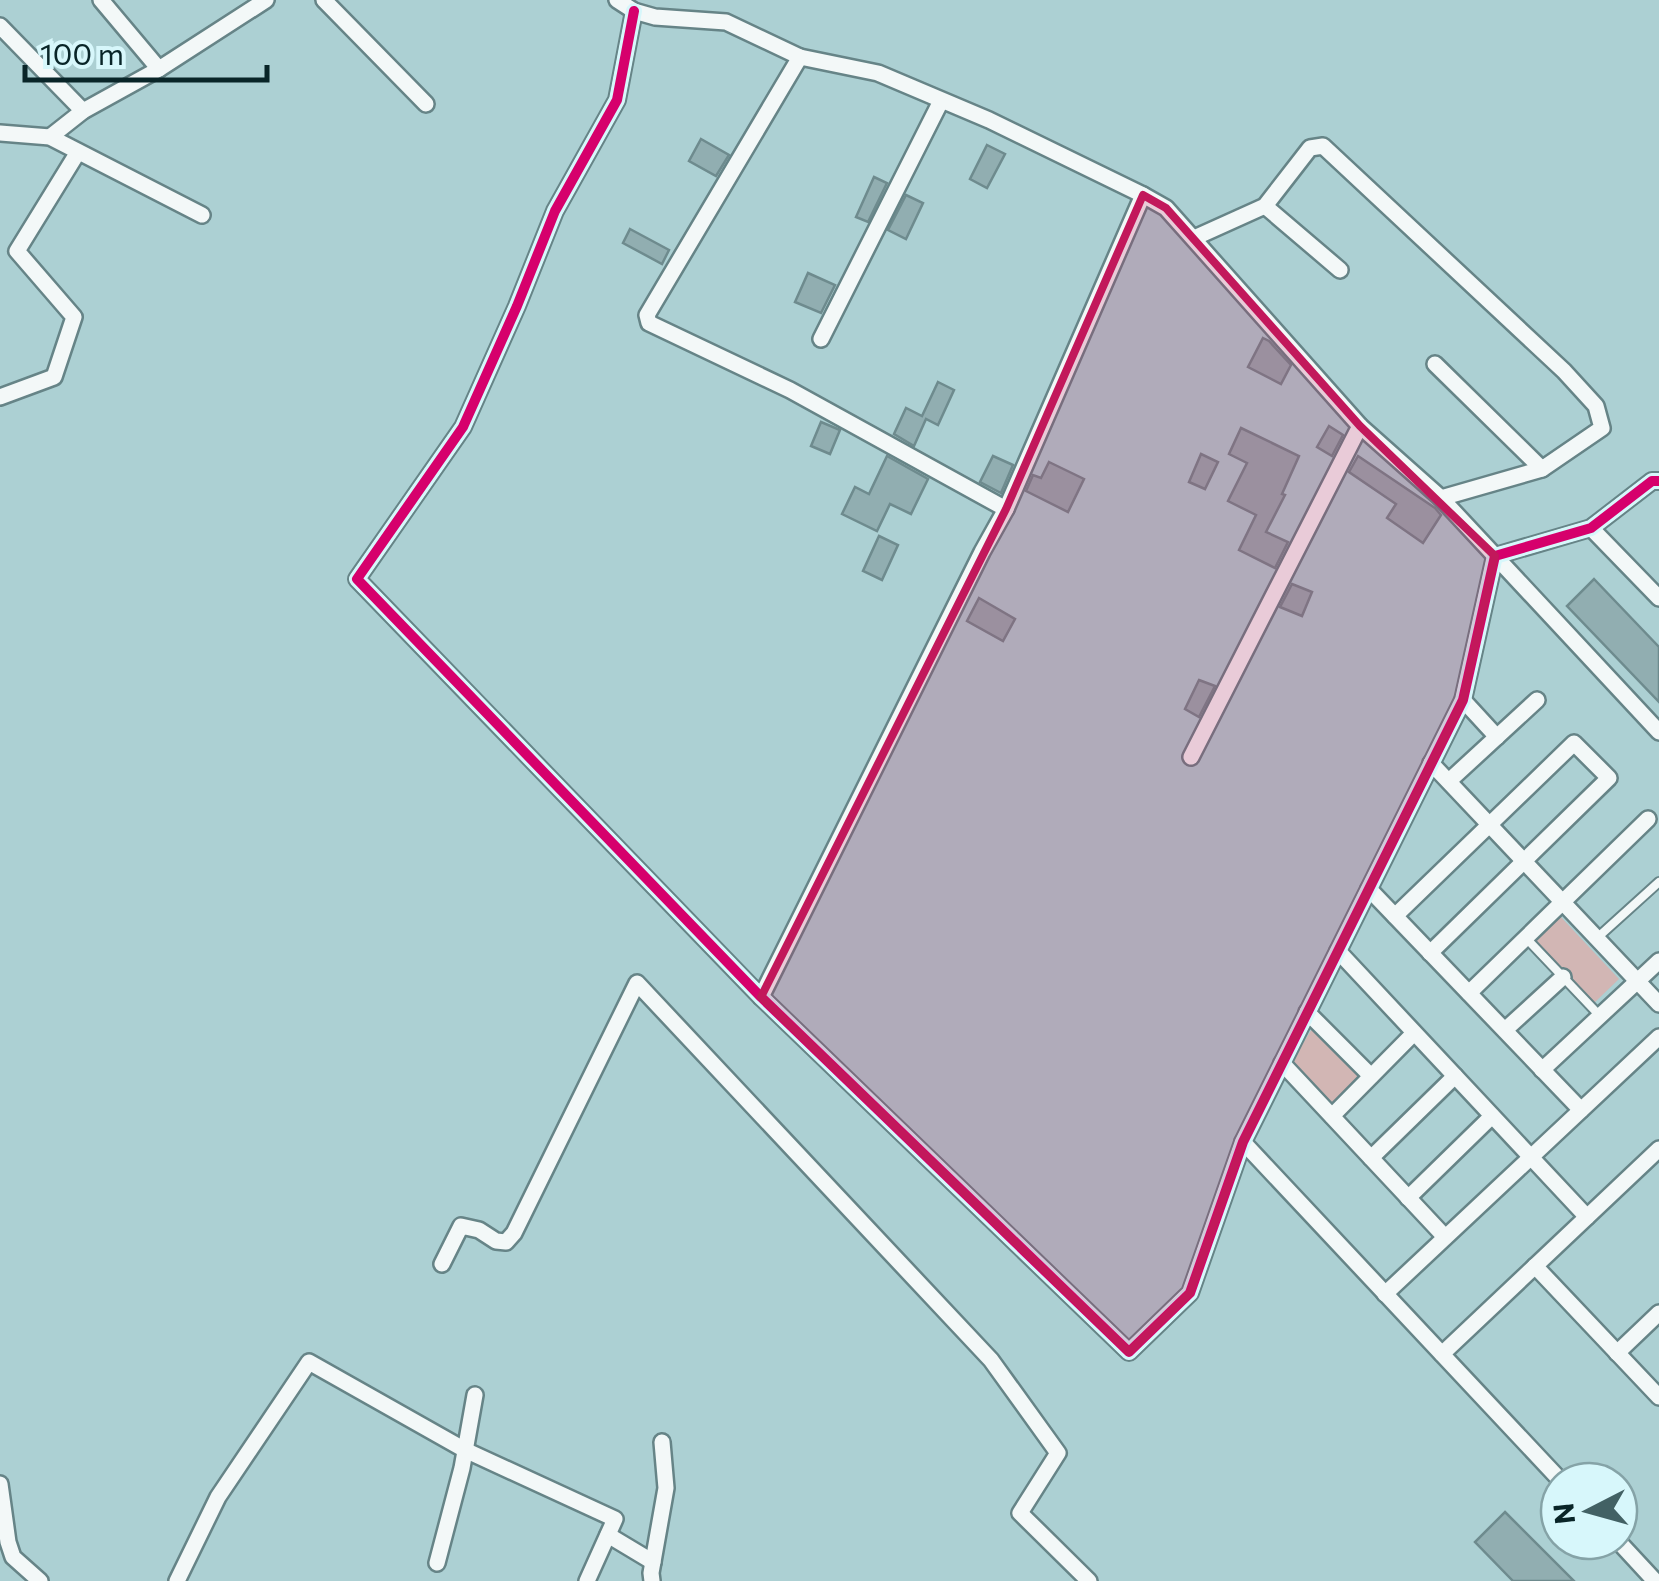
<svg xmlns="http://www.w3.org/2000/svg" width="1659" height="1581" viewBox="0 0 1659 1581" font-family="Commissioner,sans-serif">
	<rect width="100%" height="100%" fill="#acd0d3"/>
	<g fill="#d2b6b4">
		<path d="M1559 915 1619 979 1593 1004 1533 940Z"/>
		<path d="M1313 1027 1359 1075 1329 1107 1291 1063Z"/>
	</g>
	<g fill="#91aeb1" stroke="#6e8b8e" stroke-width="2.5">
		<path d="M701 139 729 155 716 176 689 161Z"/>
		<path d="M987 145 1005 154 987 188 970 179Z"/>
		<path d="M874 177 887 183 868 222 856 217Z"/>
		<path d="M906 195 923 203 906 239 888 230Z"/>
		<path d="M630 229 669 250 662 264 623 243Z"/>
		<path d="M808 273 835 285 821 313 795 302Z"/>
		<path d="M1263 338 1269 341 1291 365 1281 384 1248 367Z"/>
		<path d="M938 382 954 390 938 425 926 419 914 446 894 434 906 408 922 416Z"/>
		<path d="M821 422 840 430 830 454 811 446Z"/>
		<path d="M1329 426 1343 435 1332 456 1317 447Z"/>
		<path d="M1241 428 1299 456 1282 494 1285 495 1266 532 1288 542 1275 568 1239 550 1256 515 1228 501 1247 463 1229 454Z"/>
		<path d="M1201 454 1218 462 1205 489 1189 482Z"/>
		<path d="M887 456 928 479 911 514 890 504 877 531 842 514 855 487 869 494Z"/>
		<path d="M993 456 1013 465 1001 493 980 482Z"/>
		<path d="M1358 456 1435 508 1441 515 1423 543 1387 518 1396 504 1349 472Z"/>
		<path d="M1049 462 1084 479 1068 512 1026 491 1033 475 1041 478Z"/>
		<path d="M879 536 898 545 882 580 863 571Z"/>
		<path d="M1594 579 1659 647V702L1567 606Z"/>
		<path d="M1292 584 1312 592 1302 616 1280 607Z"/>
		<path d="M979 598 1015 619 1003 641 967 621Z"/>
		<path d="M1199 680 1215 686 1199 717 1185 709Z"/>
		<path d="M1505 1512 1574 1581H1513L1475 1542Z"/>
	</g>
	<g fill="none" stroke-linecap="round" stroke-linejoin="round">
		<g stroke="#668487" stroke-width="12">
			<g id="service">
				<path d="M1526 938 1600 1016"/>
				<path d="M1597 938 1659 882"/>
			</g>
		</g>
		<g stroke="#668487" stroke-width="20">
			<g id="minor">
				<path d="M101 0 159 69"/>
				<path d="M324 0 426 104"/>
				<path d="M617 0 634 11 655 17 726 22 800 57 878 73 989 120 1143 195 1166 208 1360 426 1441 498 1659 732"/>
				<path d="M634 11 617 100 555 211 517 306 463 427 357 579 761 997 1129 1352 1190 1293 1243 1142 1463 700 1495 556 1591 528 1652 481H1659"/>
				<path d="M0 26 83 111"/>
				<path d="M800 57 647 315 649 323 790 390 1006 509"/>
				<path d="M0 133 50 137 202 215"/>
				<path d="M50 137 83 111 159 69 266 0"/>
				<path d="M1265 206 1340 270"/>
				<path d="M1194 238 1265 206 1310 148 1323 146 1564 371 1596 406 1602 428 1542 469 1441 498"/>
				<path d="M821 339 941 101"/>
				<path d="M1435 364 1542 469"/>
				<path d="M0 397 54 377 74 317 17 251 78 152"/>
				<path d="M1591 528 1659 598"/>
				<path d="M1463 700 1497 737"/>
				<path d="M1191 757 1360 426"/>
				<path d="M1431 763 1659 1004"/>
				<path d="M1449 781 1537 700"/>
				<path d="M1369 889 1581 1110"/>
				<path d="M1395 916 1574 743 1609 778 1430 953"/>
				<path d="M1338 951 1587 1217"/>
				<path d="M1469 993 1648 819"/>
				<path d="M761 997 982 552 1006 509 1143 195"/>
				<path d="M1307 1012 1371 1076"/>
				<path d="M1505 1030 1563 977"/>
				<path d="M1282 1063 1445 1237"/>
				<path d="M1542 1070 1659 961"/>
				<path d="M1332 1116 1414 1033"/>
				<path d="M1243 1142 1561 1481"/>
				<path d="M1371 1158 1455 1076"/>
				<path d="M1408 1198 1492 1116"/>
				<path d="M442 1264 461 1226 479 1230 496 1241 506 1242 514 1233 637 983 991 1360 1058 1453 1020 1513 1089 1581"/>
				<path d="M1535 1266 1659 1397"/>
				<path d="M1385 1294 1659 1037"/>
				<path d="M1617 1353 1659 1313"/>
				<path d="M1442 1354 1659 1149"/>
				<path d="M0 1484 8 1542 13 1557 40 1581"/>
				<path d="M608 1535 653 1562"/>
				<path d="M1618 1541 1655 1581"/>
				<path d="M437 1563 462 1468 475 1395"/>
				<path d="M177 1581 218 1497 309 1362 465 1450 615 1519 587 1581"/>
				<path d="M652 1581 651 1573 666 1488 662 1442"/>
			</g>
		</g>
		<use href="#service" stroke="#f3f8f8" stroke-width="8"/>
		<use href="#minor" stroke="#f3f8f8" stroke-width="15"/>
		<g stroke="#d7f7fb" stroke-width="16">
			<path id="cycleway" d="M634 11 617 100 555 211 517 306 463 427 357 579 761 997 1129 1352 1190 1293 1243 1142 1463 700 1495 556 1591 528 1652 481H1659"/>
		</g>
		<use href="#cycleway" stroke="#d6006c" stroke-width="10"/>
	</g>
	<path fill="#c2185b" fill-opacity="0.2" stroke="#c2185b" stroke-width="8" stroke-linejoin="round" d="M1143 195 1166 208 1360 426 1495 556 1463 700 1243 1142 1190 1293 1129 1352 761 997 1006 509Z"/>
	<g transform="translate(1589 1511) rotate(264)"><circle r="48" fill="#d7f7fb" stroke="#85a3a7" stroke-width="2.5"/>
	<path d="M0-8L18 38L0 25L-18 38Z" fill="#426164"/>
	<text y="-15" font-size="28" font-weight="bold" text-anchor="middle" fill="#092528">N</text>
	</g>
	<path d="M25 65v15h242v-15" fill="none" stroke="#092528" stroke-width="5"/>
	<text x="40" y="65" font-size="30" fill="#092528" stroke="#d7f7fb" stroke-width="8" paint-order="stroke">100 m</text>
</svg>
